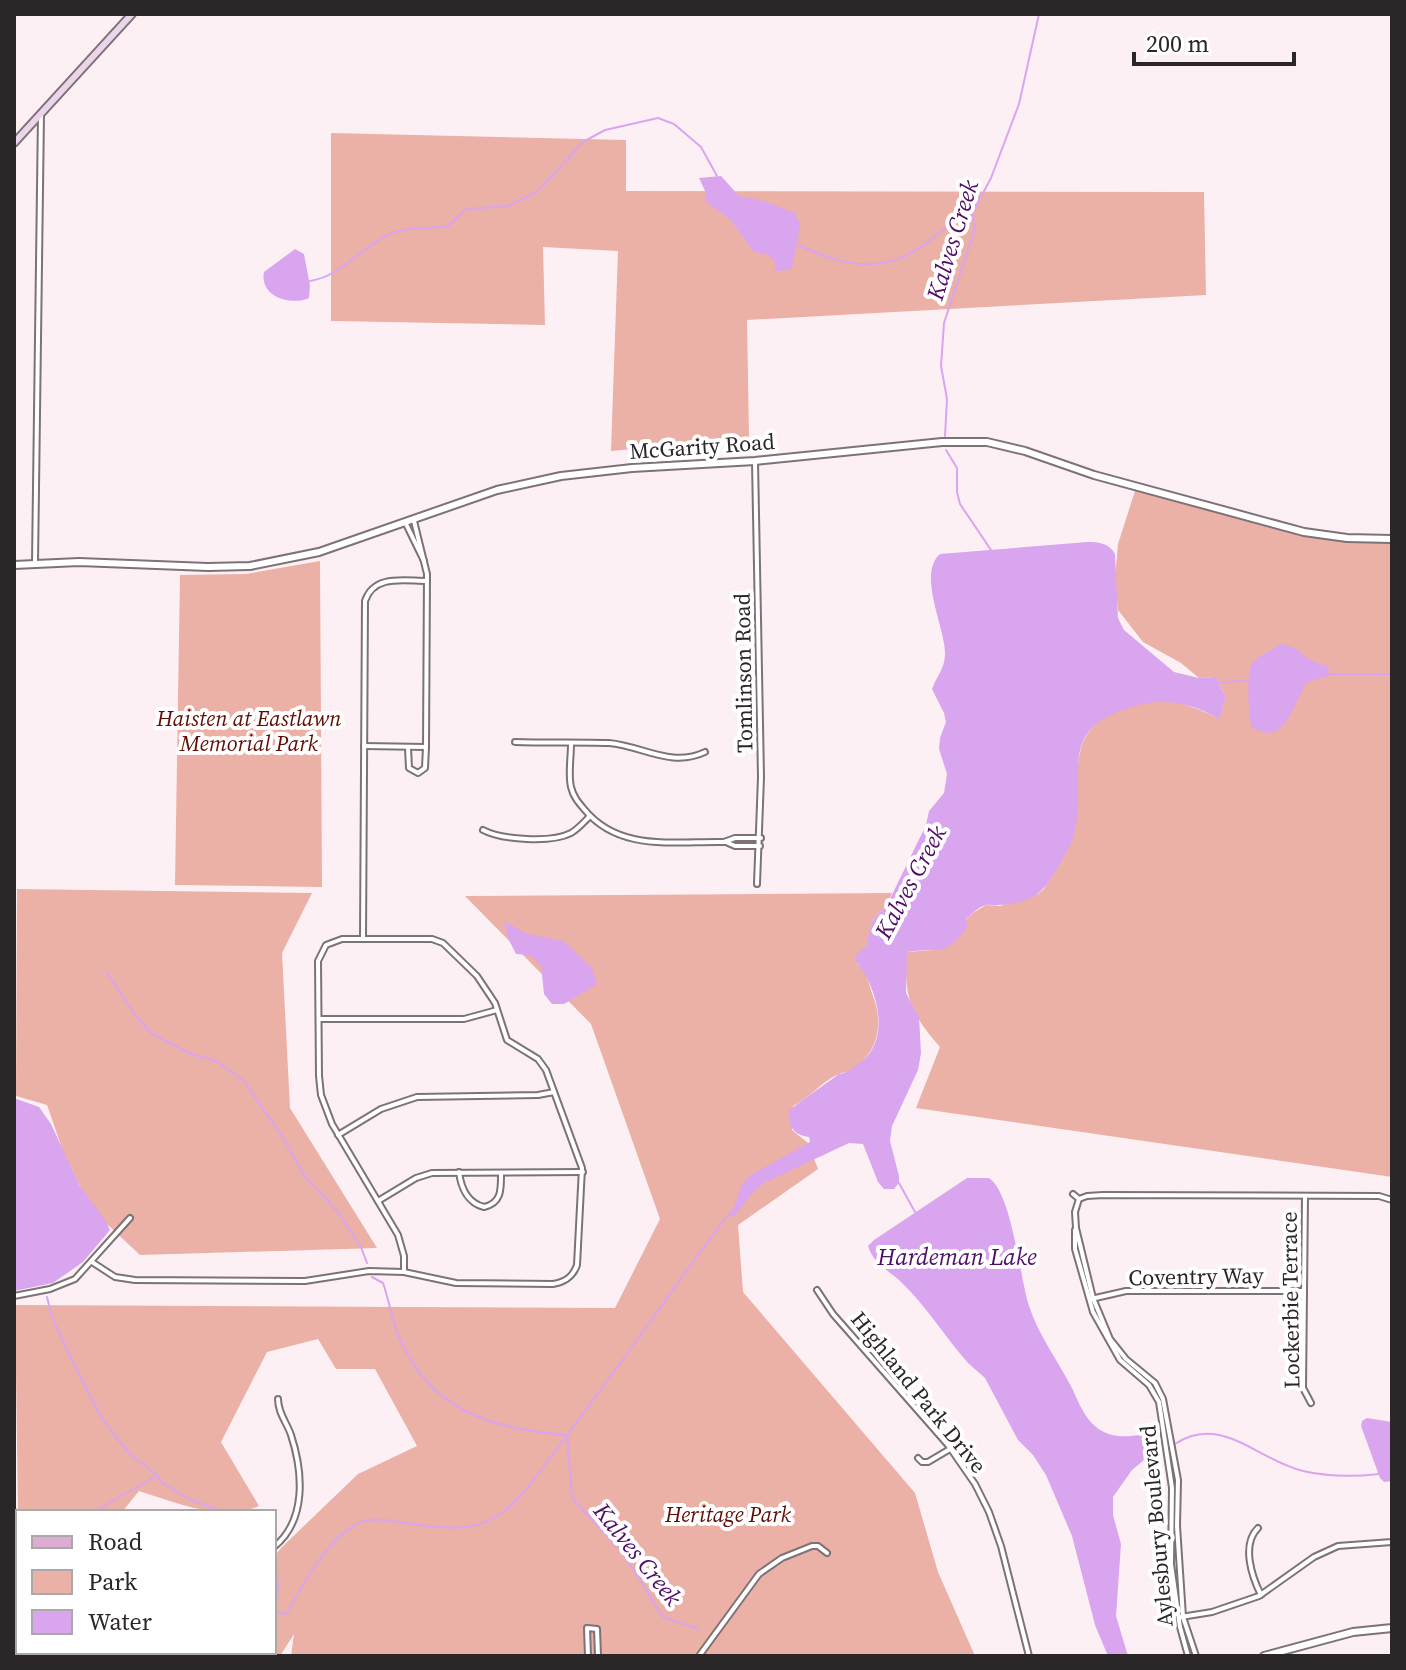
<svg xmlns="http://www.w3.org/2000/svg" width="1406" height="1670" viewBox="0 0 1406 1670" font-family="'Source Serif 4',serif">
	<rect width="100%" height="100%" fill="#fdf0f5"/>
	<g fill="#ebb0a6">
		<path d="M331 133 626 140V191L1204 192 1206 295 747 320 749 438 611 451 618 251 543 247 545 325 331 321Z"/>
		<path d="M1136 488 1338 541 1392 543V1177L916 1108 940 1047C911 1014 903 996 907 952L933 950 973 913 986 905 1000 906 1038 894 1044 889C1053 875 1073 845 1075 829 1079 802 1074 774 1081 748 1090 715 1135 697 1167 701 1186 703 1202 711 1219 718L1226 698 1216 677 1199 678 1181 663 1143 642 1118 610 1115 579 1118 544Z"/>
		<path d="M320 561 322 887 175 885 180 575 246 574Z"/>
		<path d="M17 889 312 893 282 953 290 1108 377 1248 140 1255 92 1210 63 1151 47 1105 16 1096Z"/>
		<path d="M892 893 888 903 872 921 867 947 857 963C868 973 868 983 873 996 884 1025 878 1054 850 1071 847 1073 842 1072 839 1074 822 1081 810 1098 793 1106L792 1130 808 1143 818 1169 738 1225 743 1292 915 1493 938 1572 975 1656H291L294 1634 280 1656H245L238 1652H274V1557L281 1548 358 1474 417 1446 375 1369H336L318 1339 267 1352 221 1442 259 1506C219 1522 178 1503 139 1491L122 1512H18L15 1305 615 1308 660 1219 591 1024 465 896Z"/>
	</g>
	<g fill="#d9a5ef">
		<path d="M721 176 739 196 764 201 795 213 800 225 792 267 789 270 776 271 774 260 766 254 754 252 730 219 706 202 705 191 699 178Z"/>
		<path d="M295 249 304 254 310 286 309 298C291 306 259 297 264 272Z"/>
		<path d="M1087 542C1099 542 1109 543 1115 554L1118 618 1124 630 1174 672 1199 678 1216 677 1226 698 1219 719C1191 703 1163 697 1132 707 1055 730 1087 772 1075 831 1071 848 1059 865 1050 880 1039 899 1019 904 998 905 995 906 988 904 986 905 978 907 971 915 966 919L967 927C947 957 938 947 907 952L906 993 919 1017 921 1053 918 1070 892 1126 890 1141 899 1176V1183L894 1189H884L878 1182 863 1144 849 1143 764 1183 752 1193 735 1216 730 1217 742 1185 749 1176 810 1142 809 1137C793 1135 788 1126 789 1110L839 1074C848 1073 853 1068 861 1062 892 1038 877 986 855 960L857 954 866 947 872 921 888 903 926 825 929 811 944 793 947 774 939 749 940 738 946 722 944 713 932 689C937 675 945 669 945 653 945 627 917 574 940 554Z"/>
		<path d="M1279 644C1302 645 1304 663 1326 665L1329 670 1328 676 1307 682C1295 699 1285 750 1252 727 1248 716 1246 670 1253 662 1259 655 1272 651 1279 644Z"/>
		<path d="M504 921 527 934 564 941 592 968 597 984 564 1004H552L544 994 541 965 529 955 516 954 508 938Z"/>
		<path d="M14 1098 39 1107 51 1124 80 1186 106 1221 110 1230 83 1262 53 1283 14 1291Z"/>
		<path d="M967 1178H989C1012 1193 1020 1279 1029 1306 1039 1336 1058 1361 1072 1388 1080 1405 1086 1423 1104 1432 1121 1441 1142 1433 1159 1433L1156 1450 1132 1470 1113 1497V1515L1121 1544 1116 1616 1128 1656H1108L1095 1625 1072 1536 1046 1475 1033 1455 1018 1440 985 1378 968 1363C945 1337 927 1307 902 1283 889 1270 874 1265 868 1246L874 1240Z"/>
		<path d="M1367 1418 1392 1422V1481L1384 1482 1380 1478 1361 1426 1362 1421Z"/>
	</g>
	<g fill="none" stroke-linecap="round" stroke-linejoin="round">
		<g stroke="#d9a5ef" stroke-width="2">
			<path d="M797 244C832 263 876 274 913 252 934 240 947 222 971 215"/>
			<path d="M310 281C341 276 359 250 386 236 404 226 428 229 448 226L466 209 508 206 521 200 538 191 583 142 605 130 658 118 674 124 701 147 717 176"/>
			<path d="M945 436 947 399 941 366 944 323 975 229 972 214 991 178 1019 104 1039 14"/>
			<path d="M946 450 957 468V492L960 504 991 550"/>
			<path d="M1328 674H1392"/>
			<path d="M1217 683 1250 680"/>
			<path d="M106 971 135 1015 151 1033 191 1054 216 1061 244 1081 284 1139 304 1175 337 1211 361 1247 367 1263"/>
			<path d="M899 1183 915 1212"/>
			<path d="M372 1277 383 1283C389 1300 392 1321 399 1337 431 1412 491 1428 566 1435"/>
			<path d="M47 1297 52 1317 70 1356 100 1415 115 1436 132 1456 157 1475 161 1482 187 1498 223 1512"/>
			<path d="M567 1436 572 1498 623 1553 663 1617 698 1629"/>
			<path d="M1175 1444C1221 1413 1259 1461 1303 1471 1329 1477 1353 1477 1379 1474"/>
			<path d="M1153 1452 1160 1450"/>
			<path d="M94 1512 156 1476"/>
			<path d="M14 1564 18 1563"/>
			<path d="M277 1612 286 1614C303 1585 327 1539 357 1524 369 1517 386 1520 399 1522 437 1528 477 1536 508 1508 533 1485 552 1454 573 1427 627 1356 677 1282 731 1211"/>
			<path d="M274 1622 278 1589 276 1558"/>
			<path d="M183 1652 190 1656"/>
			<path d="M241 1656 242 1655"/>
		</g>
		<g stroke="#7d7276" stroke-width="8">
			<g id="minor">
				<path d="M755 461 761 777 757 884"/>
				<path d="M406 524 424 561"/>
				<path d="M35 563 41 114"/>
				<path d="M515 742C546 743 578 742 609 743 643 746 671 768 705 752"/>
				<path d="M571 744C571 758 568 774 571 787 573 796 578 802 584 809 619 852 673 841 724 842L735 838H761"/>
				<path d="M364 746 426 747 427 574 414 521"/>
				<path d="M408 748 409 768 418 773 425 768 426 747"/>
				<path d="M483 830C502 840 552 843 571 833 578 829 584 822 590 816"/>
				<path d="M726 842 735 846H760"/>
				<path d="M363 938 365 601C374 574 404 581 427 581"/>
				<path d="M342 939H432L443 943 477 976 495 1003 507 1040 538 1059 546 1070 582 1168 577 1265C573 1277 565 1282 553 1284L456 1283 404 1272V1256L398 1235 332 1124 321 1095 319 1076 318 961 326 945Z"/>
				<path d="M319 1019H464L497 1010"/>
				<path d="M338 1135 381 1109 417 1097 538 1095 554 1092"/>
				<path d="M459 1172C461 1188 468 1203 484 1207 502 1203 501 1189 501 1173"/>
				<path d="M1073 1194 1079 1199 1087 1196 1103 1195 1379 1196 1392 1200"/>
				<path d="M1305 1196 1303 1388 1311 1403"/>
				<path d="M1079 1199 1075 1212 1076 1228 1093 1298 1110 1339 1126 1359 1155 1383 1163 1399 1178 1480 1177 1526 1183 1617 1196 1656"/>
				<path d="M378 1201 416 1178 432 1173 583 1172"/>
				<path d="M1075 1230V1249L1093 1312 1120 1360 1149 1385 1159 1402 1172 1488 1171 1564 1180 1627 1188 1656"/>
				<path d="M92 1262 115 1277 135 1280 305 1281 369 1271 404 1272"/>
				<path d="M817 1290 833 1314 948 1445 975 1484 989 1512 1001 1546 1029 1656"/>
				<path d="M14 1296 50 1289 75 1279 130 1218"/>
				<path d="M1091 1299 1126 1291H1304"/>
				<path d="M918 1458 922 1462H928L950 1449"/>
				<path d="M1258 1528C1241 1545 1252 1577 1261 1595"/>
				<path d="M274 1547C307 1520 303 1472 291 1435 287 1423 278 1413 278 1399"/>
				<path d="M1181 1617 1212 1612 1259 1596 1314 1557 1338 1546 1392 1542"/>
				<path d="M126 1656 128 1652"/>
				<path d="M588 1656 587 1628 597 1629 598 1656"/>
				<path d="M699 1656 759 1574 782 1558 812 1546H818L827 1553"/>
			</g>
		</g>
		<g stroke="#7d7276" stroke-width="10">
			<g id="tertiary">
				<path d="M14 565 79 562 208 567 250 566 319 552 497 490 561 476 632 468 755 461 942 442H987L1025 451 1094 475 1304 532 1347 538 1392 539"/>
				<path d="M1264 1656 1353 1632 1392 1628"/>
			</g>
		</g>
		<g stroke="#7d7276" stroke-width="10">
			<path id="secondary" d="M14 143 132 14"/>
		</g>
		<g stroke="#d0cfd0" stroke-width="11">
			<g id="primary">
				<path d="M14 1513 18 1515"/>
				<path d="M250 1652 257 1656"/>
			</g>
		</g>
		<use href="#minor" stroke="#fff" stroke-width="4"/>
		<use href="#tertiary" stroke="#fff" stroke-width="6"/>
		<use href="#secondary" stroke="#edd5e9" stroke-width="6"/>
		<use href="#primary" stroke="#dcacd3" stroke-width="7"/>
	</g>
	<g text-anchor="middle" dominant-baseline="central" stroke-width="8" stroke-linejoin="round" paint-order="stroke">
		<g font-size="22" fill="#2b2628" stroke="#fff">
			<text transform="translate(702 446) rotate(-4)">McGarity Road</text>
			<text transform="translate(743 673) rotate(-91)">Tomlinson Road</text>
			<text transform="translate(1196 1276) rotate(-1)">Coventry Way</text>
			<text transform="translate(1290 1300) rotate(-91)">Lockerbie Terrace</text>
			<text transform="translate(919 1392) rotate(51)">Highland Park Drive</text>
			<text transform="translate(1156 1526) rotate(-95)">Aylesbury Boulevard</text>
		</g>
		<g font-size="22" font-style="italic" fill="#600d06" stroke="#fff">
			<text x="249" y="718">Haisten at Eastlawn<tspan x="249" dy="25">Memorial Park</tspan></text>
			<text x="728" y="1514">Heritage Park</text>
		</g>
		<g font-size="24" font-style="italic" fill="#500e66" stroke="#fff">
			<text transform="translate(952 240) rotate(-73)">Kalves Creek</text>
			<text transform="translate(910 882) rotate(-62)">Kalves Creek</text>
			<text x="957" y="1256">Hardeman Lake</text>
			<text transform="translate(638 1554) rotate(51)">Kalves Creek</text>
		</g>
	</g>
	<rect width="1406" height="1670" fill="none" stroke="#2b2628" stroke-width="32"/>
	<rect x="16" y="1510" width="260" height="144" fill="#ffffff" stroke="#aaa8a9" stroke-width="2"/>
	<rect x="32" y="1536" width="40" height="12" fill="#dcacd3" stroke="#aaa8a9" stroke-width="2"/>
	<text x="88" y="1550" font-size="24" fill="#2b2628">Road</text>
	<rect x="32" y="1570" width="40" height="24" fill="#ebb0a6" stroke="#aaa8a9" stroke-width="2"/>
	<text x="88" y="1590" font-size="24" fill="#2b2628">Park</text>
	<rect x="32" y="1610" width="40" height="24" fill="#d9a5ef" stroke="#aaa8a9" stroke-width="2"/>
	<text x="88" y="1630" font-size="24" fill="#2b2628">Water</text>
	<path d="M1134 52v12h160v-12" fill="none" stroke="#2b2628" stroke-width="4"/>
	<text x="1146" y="52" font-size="24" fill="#2b2628" stroke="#ffffff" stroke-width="6" paint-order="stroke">200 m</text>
</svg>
